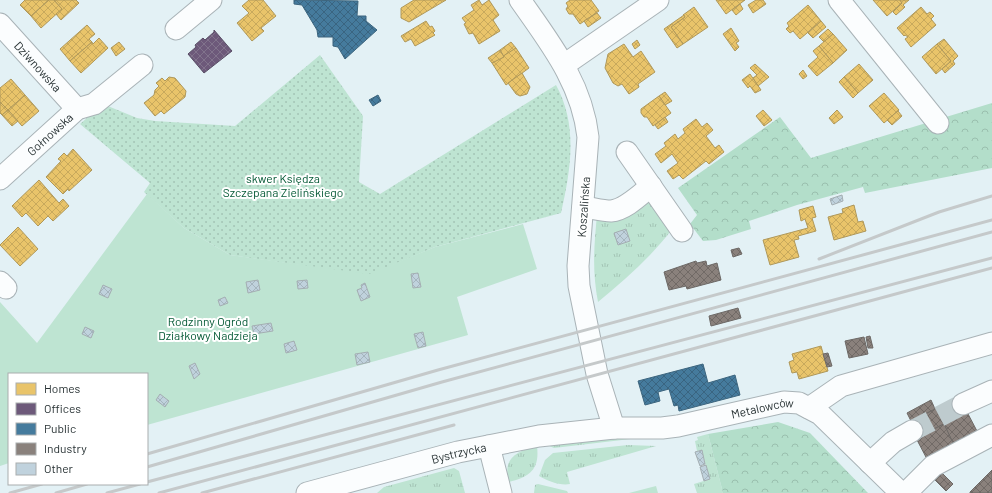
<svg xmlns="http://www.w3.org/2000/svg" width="992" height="493" viewBox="0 0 992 493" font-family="Barlow,sans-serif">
	<defs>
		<pattern id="grass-tufts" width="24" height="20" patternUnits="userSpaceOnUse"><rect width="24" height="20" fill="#bee4d2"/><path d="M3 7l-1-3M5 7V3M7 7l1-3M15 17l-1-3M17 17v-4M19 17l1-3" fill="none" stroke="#a3c4b5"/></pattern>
		<pattern id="forest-crowns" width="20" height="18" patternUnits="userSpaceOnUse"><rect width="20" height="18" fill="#b3deca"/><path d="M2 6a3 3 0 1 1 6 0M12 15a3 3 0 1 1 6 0" fill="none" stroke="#9abfae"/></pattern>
		<pattern id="park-dots" width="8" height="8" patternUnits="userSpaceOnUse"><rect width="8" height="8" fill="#bee4d2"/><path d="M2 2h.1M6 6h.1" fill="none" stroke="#a3c4b5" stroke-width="1.8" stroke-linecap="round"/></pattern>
		<pattern id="homes-cross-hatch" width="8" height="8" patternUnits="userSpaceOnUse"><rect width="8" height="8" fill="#e9c46a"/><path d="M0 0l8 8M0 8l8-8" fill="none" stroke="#c8a95c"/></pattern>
		<pattern id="offices-cross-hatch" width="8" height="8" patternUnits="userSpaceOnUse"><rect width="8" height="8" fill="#6d597a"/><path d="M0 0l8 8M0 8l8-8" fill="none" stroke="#81738c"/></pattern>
		<pattern id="public-cross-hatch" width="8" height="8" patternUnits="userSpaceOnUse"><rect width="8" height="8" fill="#457b9d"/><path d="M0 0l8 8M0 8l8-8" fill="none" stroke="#3a6581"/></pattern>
		<pattern id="industry-cross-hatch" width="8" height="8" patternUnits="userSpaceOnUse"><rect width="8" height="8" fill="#8a817c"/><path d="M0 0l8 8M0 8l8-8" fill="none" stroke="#716a66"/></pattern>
		<pattern id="building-cross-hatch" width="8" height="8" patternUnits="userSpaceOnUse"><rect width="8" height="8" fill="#c0d2dd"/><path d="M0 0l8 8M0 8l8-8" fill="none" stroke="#a5b5be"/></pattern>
	</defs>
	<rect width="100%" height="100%" fill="#e3f1f5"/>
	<g fill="url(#grass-tufts)">
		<path d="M644 198 658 206 673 228C651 257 626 279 598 302 592 271 594 246 597 215Z"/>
		<path d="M708 434 723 493H697L694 484 710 479 701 450 697 451 695 441 698 440 697 437Z"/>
		<path d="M595 438H639L554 448 547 445Z"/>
		<path d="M628 445 656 446 567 472 570 484C561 486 547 481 539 476L545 460 553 453Z"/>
		<path d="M537 446C540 470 529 477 509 482 502 458 517 451 537 446Z"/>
		<path d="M454 468 459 471 465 493H377L384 487Z"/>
		<path d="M538 484 567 491 568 493H534L535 485Z"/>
	</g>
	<g fill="url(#forest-crowns)">
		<path d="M992 103V168L865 193 863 187 797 205 749 221 751 229 716 240 703 241 690 224 697 215 678 188 780 117 811 158Z"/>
		<path d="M778 422 810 433 868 493H723L708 434Z"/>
	</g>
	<path fill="url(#park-dots)" d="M320 55 363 116 359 182 380 194 556 85C578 125 571 169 561 213L435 247 369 275 230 255 184 228 144 192 150 183 80 124 103 104 137 118 155 121 235 126Z"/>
	<g fill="#bee4d2">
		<path d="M147 194 184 228 230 255 369 274 435 247 523 224 537 269 457 297 468 335 147 425V374H9V463L0 466V302L37 343Z"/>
		<path d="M656 486 658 493H629Z"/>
	</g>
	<g fill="url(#homes-cross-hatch)" stroke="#af985a">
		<path d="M25 0H49L31 16 20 5Z"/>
		<path d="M49 0H54L62 9 41 28 31 16Z"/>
		<path d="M54 0H76L79 3 61 20 56 14 62 9Z"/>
		<path d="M249 0H263L276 16 261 28 264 31 252 41 237 23 249 13 242 6Z"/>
		<path d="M414 0H446L409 22 401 18V8Z"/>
		<path d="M479 0 482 5 489 0 499 15 493 20 500 31 479 44 473 33 469 34 464 24 466 23 462 18 474 10 471 5Z"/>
		<path d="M570 0H591L599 11 580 24 573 14H569L566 9 568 6 566 3Z"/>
		<path d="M716 0H745L726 14Z"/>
		<path d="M756 0H763L766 4 753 13 748 5Z"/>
		<path d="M873 0H900L902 3 887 16Z"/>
		<path d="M900 0H909L903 5 905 7 896 15 893 12 902 3Z"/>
		<path d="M740 4 743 9 736 15 732 10Z"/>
		<path d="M808 5 821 21 800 39 793 31 790 33 786 29 789 26 787 23Z"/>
		<path d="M694 7 708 27 683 44 671 27 685 17 683 15Z"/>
		<path d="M921 7 927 14 930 12 934 16 931 19 936 25 911 47 905 39 908 37 905 35 904 36 897 28Z"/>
		<path d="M597 13 601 18 588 27 584 21Z"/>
		<path d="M684 15 685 17 671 27 683 44 677 48 664 29Z"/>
		<path d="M426 21 430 27 432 26 435 31 433 33 435 35 415 46 411 39 405 42 401 36Z"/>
		<path d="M821 21 826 27 813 38 808 33Z"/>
		<path d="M87 25 95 34 89 39 92 42 70 61 60 49Z"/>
		<path d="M731 28 739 41 736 43 739 47 735 51 723 34Z"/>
		<path d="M828 29 833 34 824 42 819 37Z"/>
		<path d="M833 34 847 50 833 63 819 46Z"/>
		<path d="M99 38 108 48 81 73 70 61 92 42 93 44Z"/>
		<path d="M944 39 958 56 953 61 955 64 945 73 942 69 951 61 937 44Z"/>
		<path d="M637 40 640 45 635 49 632 44Z"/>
		<path d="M119 42 125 49 116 56 111 48Z"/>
		<path d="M511 42 516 48 504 57 500 50Z"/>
		<path d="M624 44 633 57 641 51 655 72 638 84 639 87 629 94 622 84 618 86 613 83 605 68 608 54Z"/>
		<path d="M937 44 951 61 936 74 922 57Z"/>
		<path d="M819 46 833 63 817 76 808 66 818 57 813 51Z"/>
		<path d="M516 48 529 68 506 85 492 63Z"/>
		<path d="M500 50 504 57 492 63 488 58Z"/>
		<path d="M755 64 769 77 758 86 753 78 757 75 750 68Z"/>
		<path d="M859 64 873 80 858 93 844 77Z"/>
		<path d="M803 70 807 76 803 79 799 74Z"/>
		<path d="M522 73 530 87 527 94 520 96 516 94 508 83Z"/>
		<path d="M750 74 761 90 755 93 750 86 748 88 742 80Z"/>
		<path d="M169 77 175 78 186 91 185 97 164 114 161 111 155 116 144 103 154 95 155 90 159 86 156 83 162 78 165 81Z"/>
		<path d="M844 77 858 93 853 98 839 82Z"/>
		<path d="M11 79 25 95 8 110 0 102V88Z"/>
		<path d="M665 92 672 101 665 105 659 96Z"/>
		<path d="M884 93 899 110 884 123 869 106Z"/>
		<path d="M25 95 39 111 22 126 8 110Z"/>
		<path d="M659 96 671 113 653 126 647 117H644L641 113V109Z"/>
		<path d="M0 102 8 110 2 115 0 113Z"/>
		<path d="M8 110 18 121 12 126 2 115Z"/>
		<path d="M763 110 772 120 764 126 756 116Z"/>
		<path d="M837 110 843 117 834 124 829 118Z"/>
		<path d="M898 111 902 116 892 125 887 120Z"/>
		<path d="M665 117 668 122 658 129 655 125Z"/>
		<path d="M696 119 702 127 707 123 713 130 706 136 715 148 719 145 724 152 709 164 706 161 683 179 679 175 673 179 667 171 678 163 672 154 661 163 655 154 666 146 664 143 675 134 678 139 685 133 683 129Z"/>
		<path d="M73 149 92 170 69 191 68 189 63 194 46 177 61 161 58 159 64 153 67 156Z"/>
		<path d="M39 180 59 203 63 199 69 206 53 221 48 216 38 226 26 213 22 217 12 206Z"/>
		<path d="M854 205 858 222 863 221 866 231 834 240 828 217 843 213 842 209Z"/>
		<path d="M813 206 816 217 812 218 816 231 798 236 799 239 794 240 799 257 770 265 763 240 808 228 805 219 801 221 799 210Z"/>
		<path d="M18 227 38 249 20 266 0 245Z"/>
		<path d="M821 346 828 371 799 379 797 372 792 373 789 362 794 360 792 354Z"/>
	</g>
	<path fill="url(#offices-cross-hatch)" stroke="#584d65" d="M214 30 232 51 204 73 188 54 196 47 195 45 203 38 205 40 214 32Z"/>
	<g fill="url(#public-cross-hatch)" stroke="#3c657e">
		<path d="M294 0 358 1 357 16H366V21L377 30 345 59 338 47 333 46V37H318L317 30 302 5 294 4Z"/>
		<path d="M378 95 381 101 373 106 369 100Z"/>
		<path d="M703 364 708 383 735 375 740 395 679 411 678 405 674 406 669 389 658 392 660 401 645 405 638 381Z"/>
	</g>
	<g fill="url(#industry-cross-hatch)" stroke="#6d6966">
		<path d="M739 248 742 254 733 257 731 250Z"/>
		<path d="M696 261 697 263 706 261 707 266 717 263 721 280 687 289 686 286 669 290 664 272Z"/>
		<path d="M738 308 741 318 711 326 709 316Z"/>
		<path d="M870 336 873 348H868L866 337Z"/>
		<path d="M864 337 868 354 849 358 845 341Z"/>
		<path d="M828 353 832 366 827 367 823 354Z"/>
		<path d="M959 396 967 412 916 438 908 423Z"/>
		<path d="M931 400 935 409 911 421 907 413Z"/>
		<path d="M967 412 978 433 954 445 944 424Z"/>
		<path d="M944 424 954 445 927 459 916 438Z"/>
		<path d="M992 470V493H970V492Z"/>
		<path d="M941 472 953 484 946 491 934 479Z"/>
	</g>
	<g fill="url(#building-cross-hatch)" stroke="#a4aeb2">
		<path d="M842 195 843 201 832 205 830 199Z"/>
		<path d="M626 229 630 241 618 245 614 233Z"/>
		<path d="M418 273 421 287 413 288 411 274Z"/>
		<path d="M258 280 260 290 248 293 246 282Z"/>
		<path d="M307 280 308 288 298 289 297 281Z"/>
		<path d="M365 283 370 297 361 301 357 290 362 288 361 285Z"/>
		<path d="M103 285 112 289 108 298 99 294Z"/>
		<path d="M225 297 228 303 220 306 218 300Z"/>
		<path d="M271 323 273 331 254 334 252 326Z"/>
		<path d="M85 327 94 331 91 338 82 334Z"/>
		<path d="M423 332 426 346 418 348 414 334Z"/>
		<path d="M294 341 297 350 286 353 284 344Z"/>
		<path d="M368 352 370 362 357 365 355 354Z"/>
		<path d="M195 363 200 374 194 379 189 366Z"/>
		<path d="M160 394 169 401 165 407 156 400Z"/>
		<path d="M702 450 705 464 700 466 695 452Z"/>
		<path d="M706 465 710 479 704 481 700 467Z"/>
	</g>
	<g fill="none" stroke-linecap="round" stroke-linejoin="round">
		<path stroke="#becbce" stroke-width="21" stroke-dasharray="21 10" stroke-linecap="butt" d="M912 431 963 404"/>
		<g stroke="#a9b3b7" stroke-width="23">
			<g id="minor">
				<path d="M520 0C550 43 582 83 588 137L578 266 579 286 597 374 614 428"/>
				<path d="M839 0 938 123"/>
				<path id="s1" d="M0 24 77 109"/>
				<path d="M176 29 211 0"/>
				<path d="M564 65 658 0"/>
				<path d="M627 152 682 231"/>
				<path id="s2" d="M0 179 77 109 94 104 142 65"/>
				<path d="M583 207C592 208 602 211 611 211 625 210 640 195 651 186"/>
				<path d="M0 282 6 288"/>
				<path d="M963 404 992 391"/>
				<path d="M809 408 841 386 992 343"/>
				<path d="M489 446 501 493"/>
				<path d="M870 463 893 442 912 431"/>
				<path id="s3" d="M307 493 458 452 539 436 614 428H662L678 426 784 402 799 403 820 414 901 493"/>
				<path d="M906 493 933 466 992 435"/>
			</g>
		</g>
		<use href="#minor" stroke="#fbfdfe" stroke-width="21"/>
		<g stroke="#c5c9ca" stroke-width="3">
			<path d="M819 259 939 212 992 196"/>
			<path d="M147 454 438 370 992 220"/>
			<path d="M147 467 442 382 992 232"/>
			<path d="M147 482 992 258"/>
			<path d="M10 493 42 484"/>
			<path d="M56 493 87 484"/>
			<path d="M107 493 140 484"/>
			<path d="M159 493 992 268"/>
			<path d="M202 493 454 425"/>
		</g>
	</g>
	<g text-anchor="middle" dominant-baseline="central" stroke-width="4" stroke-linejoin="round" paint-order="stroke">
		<g font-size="12" fill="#283234" stroke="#fff">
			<text stroke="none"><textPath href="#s1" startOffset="57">Dziwnowska</textPath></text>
			<text stroke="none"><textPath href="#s2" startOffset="67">Gołnowska</textPath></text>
			<text transform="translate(583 207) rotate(-86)">Koszalińska</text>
			<text stroke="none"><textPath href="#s3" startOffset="465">Metalowców</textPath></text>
			<text stroke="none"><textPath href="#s3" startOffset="157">Bystrzycka</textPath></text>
		</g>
		<g font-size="12" fill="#045935" stroke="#fff">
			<text x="283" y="178">skwer Księdza<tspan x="283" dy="14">Szczepana Zielińskiego</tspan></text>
			<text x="208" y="321">Rodzinny Ogród<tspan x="208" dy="14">Działkowy Nadzieja</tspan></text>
		</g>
	</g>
	<rect x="8" y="373" width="140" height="112" fill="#ffffff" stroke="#a9adae"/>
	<rect x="16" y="383" width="20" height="12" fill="#e9c46a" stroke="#a9adae"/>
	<text x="44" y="393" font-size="12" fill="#283234">Homes</text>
	<rect x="16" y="403" width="20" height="12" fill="#6d597a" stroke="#a9adae"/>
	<text x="44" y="413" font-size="12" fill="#283234">Offices</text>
	<rect x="16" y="423" width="20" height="12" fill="#457b9d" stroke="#a9adae"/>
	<text x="44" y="433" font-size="12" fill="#283234">Public</text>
	<rect x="16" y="443" width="20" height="12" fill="#8a817c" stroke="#a9adae"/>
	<text x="44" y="453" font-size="12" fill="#283234">Industry</text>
	<rect x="16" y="463" width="20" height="12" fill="#c0d2dd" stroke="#a9adae"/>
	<text x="44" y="473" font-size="12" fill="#283234">Other</text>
</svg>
